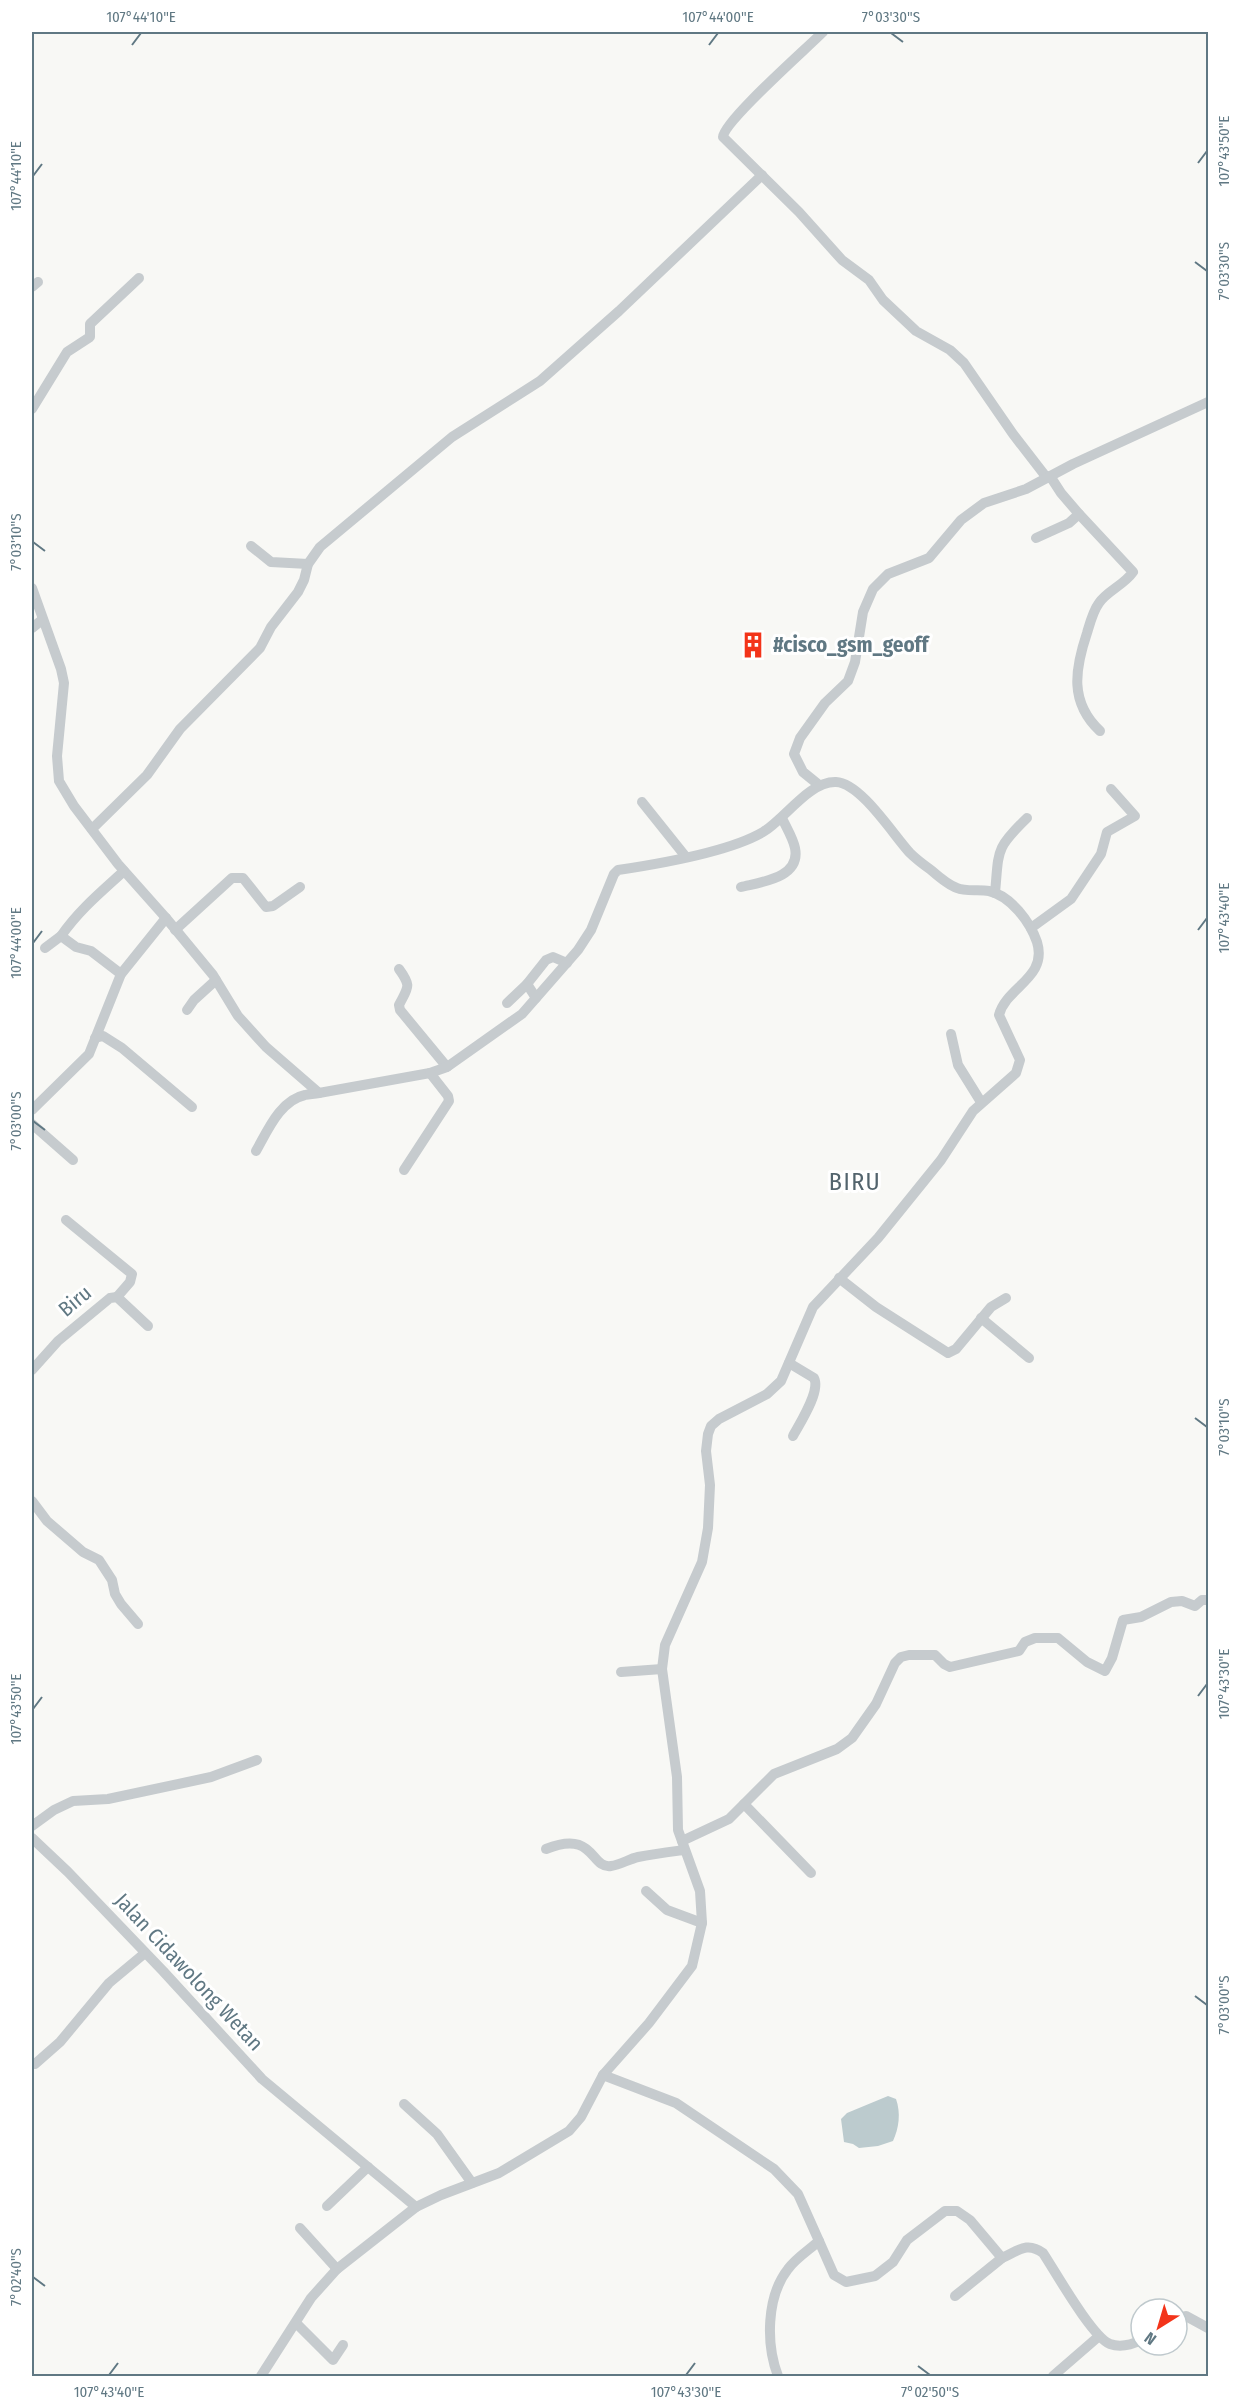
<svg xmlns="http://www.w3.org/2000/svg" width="1240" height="2408" viewBox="0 0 1240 2408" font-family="'Fira Sans Condensed',sans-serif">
	<rect width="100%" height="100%" fill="#f8f8f5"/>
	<path fill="#bccbce" d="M888 2096 896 2099C901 2113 899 2128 893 2141L878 2146 859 2148 853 2144 844 2142 841 2119 847 2113Z"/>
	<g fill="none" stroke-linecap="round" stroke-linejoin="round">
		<g stroke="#c6cbce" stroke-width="10">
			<path d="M823 32C806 49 724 121 723 137L799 212 842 260 869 280 883 300 916 331 950 350 964 363 1013 434 1047 478"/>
			<path d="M32 287 38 282"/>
			<path d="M32 409 67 352 90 337V324L139 278"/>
			<path d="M1079 514 1133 572C1124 585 1107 591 1099 603 1093 611 1090 623 1087 633 1075 669 1069 702 1100 731"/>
			<path d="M1036 538 1069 523 1079 514 1061 493 1050 476"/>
			<path d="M251 546 271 562 308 564"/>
			<path d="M32 588 61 669 64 683 57 756 59 781 74 806 118 864 166 918"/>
			<path d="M32 628 42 620"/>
			<path d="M819 785 803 772 794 754 800 738 825 703 848 681 855 662 863 612 873 589 888 574 929 558 961 520 984 503 1026 489 1073 464 1208 402"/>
			<path d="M642 802 686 857"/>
			<path d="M92 829 147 775 180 729 260 648 271 627 298 592 304 580 308 564 320 547 452 437 540 381 619 311 762 175"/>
			<path d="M741 887C761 882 801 878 795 848 793 838 786 827 782 818"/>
			<path d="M995 893C999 850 995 849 1027 818"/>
			<path d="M1031 928 1071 899 1101 854 1107 832 1135 816 1111 789"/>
			<path d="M175 930 232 878H243L266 907 273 906 300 887"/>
			<path d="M61 936C79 910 101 892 124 871"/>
			<path d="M45 948 61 936 76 947 91 951 121 974"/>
			<path d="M399 969C412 987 408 987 399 1005L400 1010 447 1067"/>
			<path d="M536 998 527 984 546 960 553 957 567 963"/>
			<path d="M507 1003 527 984"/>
			<path d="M187 1010 194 1000 216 980"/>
			<path d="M951 1034 958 1065 981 1102"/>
			<path d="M95 1038 103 1036 122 1048 192 1107"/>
			<path d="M32 1110 89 1054 121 974 166 918 213 975 238 1016 266 1047 319 1093 430 1073 447 1067 522 1014 578 950 591 930 614 874 618 870C658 864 729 852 763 832 785 819 809 781 836 782 861 783 894 836 910 853 916 859 924 865 931 870 939 877 948 885 957 888 966 892 979 889 989 891 1011 896 1030 922 1037 942 1048 978 1006 987 999 1015L1020 1060 1016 1073 973 1111 941 1160 878 1238 813 1307 781 1381 767 1394 719 1419 711 1426 708 1434 706 1451 710 1485 708 1528 702 1562 665 1645 662 1669 677 1777 678 1830 700 1891 702 1923 692 1966 649 2023 603 2075"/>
			<path d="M32 1124 73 1160"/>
			<path d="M256 1151C267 1132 280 1100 305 1095 309 1094 314 1094 319 1093"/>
			<path d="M404 1170 449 1101 448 1096 430 1073"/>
			<path d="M66 1220 132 1274 130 1282 117 1297"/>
			<path d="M839 1278 876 1307 948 1353 956 1349 991 1307 1006 1298"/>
			<path d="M981 1318 1029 1358"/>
			<path d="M789 1363 814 1378C821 1391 800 1423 793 1436"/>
			<path d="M32 1370 58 1341 110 1298 117 1297 148 1326"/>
			<path d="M32 1501 47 1521 83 1552 99 1560 112 1580 115 1594 121 1604 138 1624"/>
			<path d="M621 1672 662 1669"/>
			<path d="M744 1804 811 1873"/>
			<path d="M32 1826 54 1810 73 1801 108 1799 211 1777 257 1760"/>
			<path d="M32 1838 68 1872 163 1971 262 2079 416 2207"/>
			<path d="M682 1841 729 1819 774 1774 837 1749 852 1738 876 1704 895 1663 901 1657 909 1655H935L944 1664 950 1667 1019 1651 1025 1642 1035 1638H1058L1087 1662 1105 1671 1112 1658 1123 1620 1141 1617 1171 1602 1182 1601 1195 1606 1202 1600H1208"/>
			<path d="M546 1849C595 1829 590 1869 611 1866 620 1865 629 1859 638 1857 653 1854 669 1852 684 1850"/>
			<path d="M646 1891 667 1910 702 1923"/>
			<path d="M35 2064 60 2042 109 1983 145 1953"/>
			<path d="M404 2104 437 2134 472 2183"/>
			<path d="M327 2206 368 2167"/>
			<path d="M300 2228 337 2269"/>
			<path d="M955 2296 1002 2258"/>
			<path d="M1177 2319 1186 2316 1208 2328"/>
			<path d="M296 2323 333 2360 343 2345"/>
			<path d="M261 2376 311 2298 337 2269 416 2207 441 2195 499 2173 569 2131 581 2117 603 2075 676 2103 774 2169 798 2194 819 2241"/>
			<path d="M778 2376C766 2345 766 2297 788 2269 796 2258 809 2250 819 2241L834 2275 846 2282 875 2276 893 2262 907 2240 945 2211H957L970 2220 1002 2258C1018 2251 1027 2241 1043 2253 1055 2271 1092 2337 1110 2344 1121 2348 1131 2345 1141 2340"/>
			<path d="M1053 2376 1098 2337"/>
		</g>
	</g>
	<path fill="none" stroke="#607883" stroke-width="2" d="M891 33 903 42M132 45 141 33M709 45 718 33M1198 163 1207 151M33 176 42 164M1195 262 1207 271M33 542 45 551M1198 930 1207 918M33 943 42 931M33 1121 45 1130M1195 1418 1207 1427M1198 1696 1207 1684M33 1709 42 1697M1195 1996 1207 2005M33 2277 45 2286M918 2366 930 2375M109 2375 118 2363M686 2375 695 2363"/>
	<defs>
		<g id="building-bare" transform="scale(2.07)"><path d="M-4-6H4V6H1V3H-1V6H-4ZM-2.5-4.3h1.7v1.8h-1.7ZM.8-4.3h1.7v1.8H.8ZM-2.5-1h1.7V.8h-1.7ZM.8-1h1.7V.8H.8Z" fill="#f3341a" stroke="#fff" stroke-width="2.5" paint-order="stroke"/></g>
	</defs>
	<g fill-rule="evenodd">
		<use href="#building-bare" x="753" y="645"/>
	</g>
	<g text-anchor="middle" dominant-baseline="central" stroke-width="6" stroke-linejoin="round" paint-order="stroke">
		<g font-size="21" font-weight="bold" fill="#607883" stroke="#fff" text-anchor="start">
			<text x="773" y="645">#cisco_gsm_geoff</text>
		</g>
		<g font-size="21" fill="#607883" stroke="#fff">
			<text transform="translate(75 1301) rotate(-40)">Biru</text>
			<text transform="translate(189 1972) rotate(47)">Jalan Cidawolong Wetan</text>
		</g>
		<g font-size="24" letter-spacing="1.5" fill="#53646d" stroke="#fff">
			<text x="855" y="1182">BIRU</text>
		</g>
	</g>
	<rect width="1240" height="2408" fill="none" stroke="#ffffff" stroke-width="66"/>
	<g transform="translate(1159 2327) rotate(217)"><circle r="28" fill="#ffffff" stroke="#bfc9cd" stroke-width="1.5"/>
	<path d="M0-4.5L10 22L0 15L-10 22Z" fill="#f3341a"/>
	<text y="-9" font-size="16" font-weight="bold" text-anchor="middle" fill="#607883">N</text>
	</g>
	<rect x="33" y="33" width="1174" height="2342" fill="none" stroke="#607883" stroke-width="2"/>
	<g font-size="15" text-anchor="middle" fill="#607883">
		<text x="141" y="22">107°44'10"E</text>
		<text x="718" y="22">107°44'00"E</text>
		<text x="891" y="22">7°03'30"S</text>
		<text transform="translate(1224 151) rotate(-90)" y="5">107°43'50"E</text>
		<text transform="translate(16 176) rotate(-90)" y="5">107°44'10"E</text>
		<text transform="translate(1224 271) rotate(-90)" y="5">7°03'30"S</text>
		<text transform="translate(16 542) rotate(-90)" y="5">7°03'10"S</text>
		<text transform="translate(1224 918) rotate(-90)" y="5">107°43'40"E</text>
		<text transform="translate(16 943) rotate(-90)" y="5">107°44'00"E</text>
		<text transform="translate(16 1121) rotate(-90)" y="5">7°03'00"S</text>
		<text transform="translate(1224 1427) rotate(-90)" y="5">7°03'10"S</text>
		<text transform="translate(1224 1684) rotate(-90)" y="5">107°43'30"E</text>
		<text transform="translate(16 1709) rotate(-90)" y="5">107°43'50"E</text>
		<text transform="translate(1224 2005) rotate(-90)" y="5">7°03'00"S</text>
		<text transform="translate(16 2277) rotate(-90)" y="5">7°02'40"S</text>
		<text x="109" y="2397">107°43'40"E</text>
		<text x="686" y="2397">107°43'30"E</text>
		<text x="930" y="2397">7°02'50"S</text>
	</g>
</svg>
